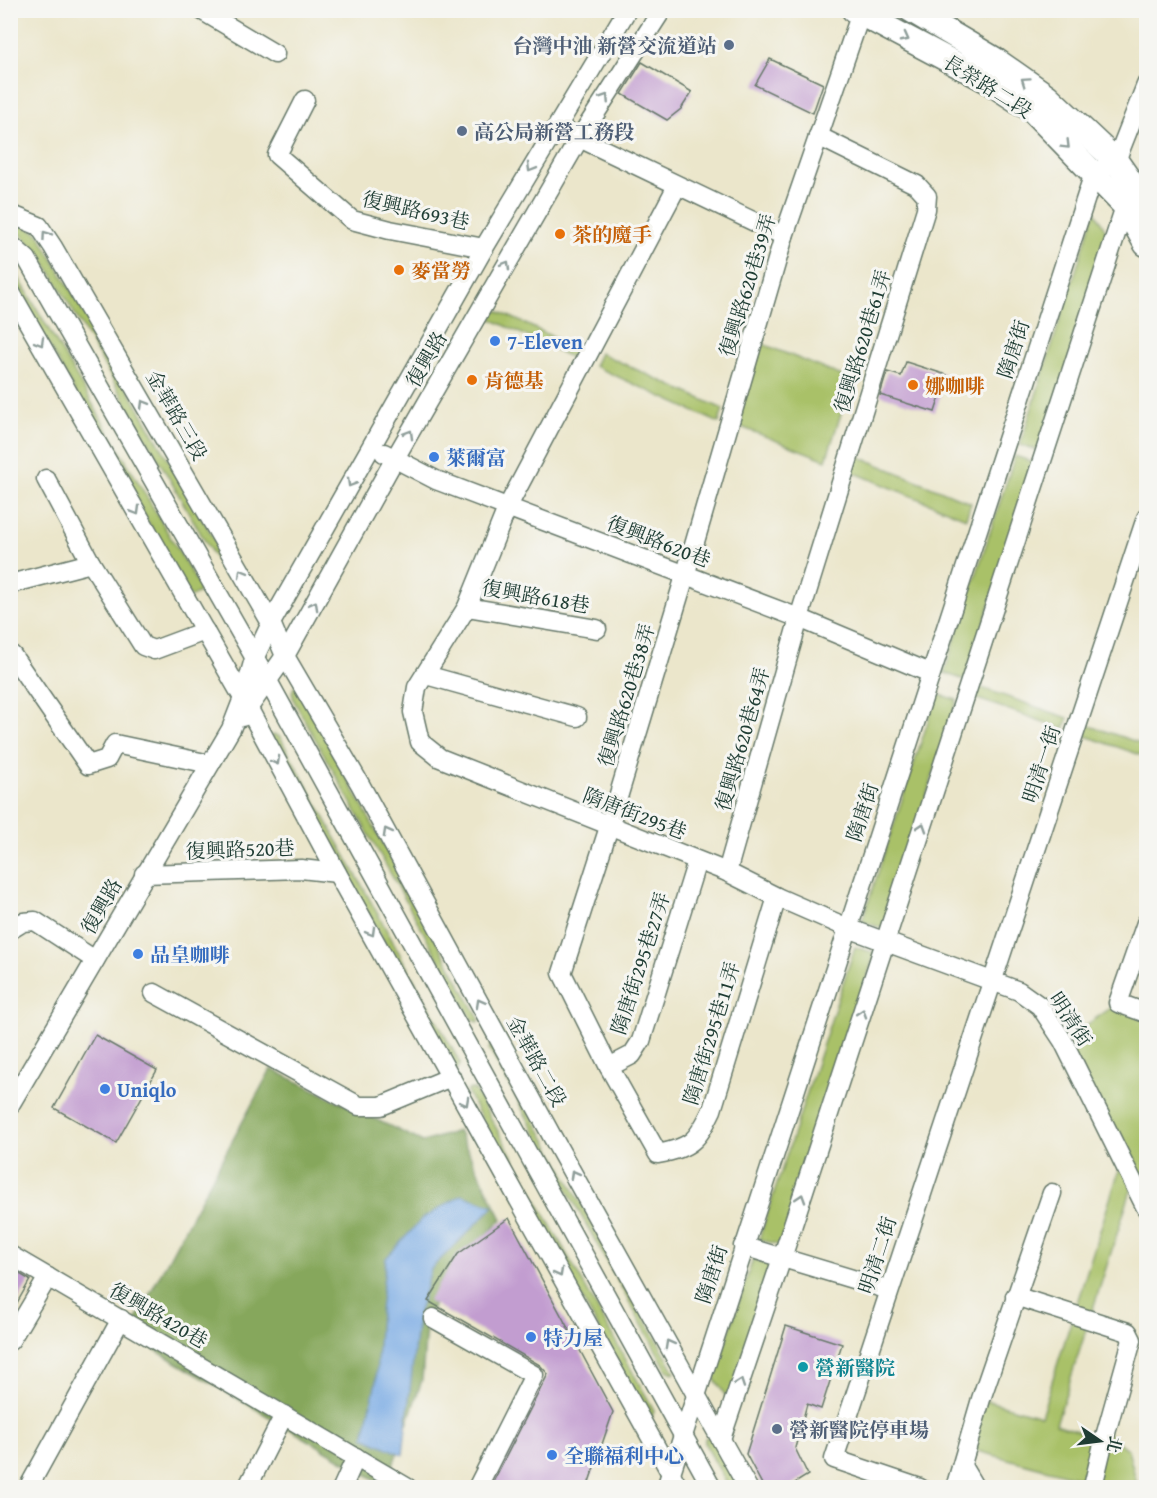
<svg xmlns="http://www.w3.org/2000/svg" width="1157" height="1498" viewBox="0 0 1157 1498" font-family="'Gentium Book Plus','Noto Serif TC',serif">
	<rect width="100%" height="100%" fill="#f6f6f2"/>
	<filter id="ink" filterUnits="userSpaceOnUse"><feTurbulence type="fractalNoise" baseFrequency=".0167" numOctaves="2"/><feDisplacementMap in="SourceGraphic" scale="12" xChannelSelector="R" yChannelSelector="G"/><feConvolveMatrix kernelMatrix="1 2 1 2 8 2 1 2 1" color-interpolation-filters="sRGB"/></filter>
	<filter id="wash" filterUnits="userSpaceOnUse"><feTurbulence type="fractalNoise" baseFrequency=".008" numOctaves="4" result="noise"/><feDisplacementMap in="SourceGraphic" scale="24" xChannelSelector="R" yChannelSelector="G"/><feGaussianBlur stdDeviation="1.35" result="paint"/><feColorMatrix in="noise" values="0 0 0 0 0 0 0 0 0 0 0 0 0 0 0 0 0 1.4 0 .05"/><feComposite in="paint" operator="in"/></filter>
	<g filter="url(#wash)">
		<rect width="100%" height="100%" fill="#ebe6cb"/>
		<g fill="#a9c167" stroke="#647f4e" stroke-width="1.5">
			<path d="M1095 211 1110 238 1041 451 1020 445Z"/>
			<path d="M10 219 38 233 225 558 221 561 216 560 42 257 22 235 11 230Z"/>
			<path d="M10 263 199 586V592L191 597 189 595 11 278Z"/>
			<path d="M496 310 576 348 572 358 491 319Z"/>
			<path d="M760 343 852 380 826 460 736 425Z"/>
			<path d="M600 353 723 409 719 423 594 366Z"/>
			<path d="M855 455 971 503 966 518 850 471Z"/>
			<path d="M1015 456 1036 463 965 680 944 673Z"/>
			<path d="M973 685 1068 718 1064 729 969 696Z"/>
			<path d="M294 687H297L480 1020 478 1022 472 1019 294 701 292 692Z"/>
			<path d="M937 694 957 700 884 929 862 921Z"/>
			<path d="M1084 724 1146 745V757L1080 734Z"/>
			<path d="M274 734 280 737 460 1063 458 1069 455 1070 271 737Z"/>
			<path d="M855 947 875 953 781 1246 759 1239Z"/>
			<path d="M1118 1003 1146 1013V1179L1133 1184 1056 1424 1104 1440 1106 1432 1128 1450 1138 1487H1097L1094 1482 966 1448 981 1399 1041 1416 1122 1161 1063 1041Z"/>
			<path d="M492 1043 675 1372 673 1373 667 1370 489 1049Z"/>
			<path d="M470 1089 475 1090 654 1410 652 1417 649 1419 467 1092Z"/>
			<path d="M753 1259 773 1266 730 1403 714 1378Z"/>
			<path d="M709 1436 715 1438 744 1487H729L705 1444V1438Z"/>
		</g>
		<path fill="#86a75c" stroke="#527248" stroke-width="1.5" d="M271 1069 423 1142 458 1131 502 1219 440 1283 426 1328 422 1380 386 1486 128 1334Z"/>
		<path fill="#79aae4" stroke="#4c748c" stroke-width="1.5" d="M462 1195 494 1206 431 1269 418 1315 403 1455 364 1437 376 1381 380 1311 386 1258 423 1218Z"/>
		<g id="blocks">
			<g fill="#c29dd0">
				<path d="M770 59 823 84 813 113 755 85Z"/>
				<path d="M642 62 692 92 681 109 667 120 622 94Z"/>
				<path d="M906 362 947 375 935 412 880 395 887 372 901 376Z"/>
				<path d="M95 1035 157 1070 116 1143 54 1108Z"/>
				<path d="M509 1218 613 1412 587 1488H490L548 1374 540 1365 428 1301 458 1254Z"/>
				<path d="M10 1268 30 1280 10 1315Z"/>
				<path d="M786 1326 842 1344 821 1409 807 1404 795 1448 808 1475 787 1488H764L746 1454Z"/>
			</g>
		</g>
	</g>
	<g filter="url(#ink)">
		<use href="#blocks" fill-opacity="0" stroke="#667869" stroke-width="1.5"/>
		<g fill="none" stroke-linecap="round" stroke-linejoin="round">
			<g stroke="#667869" stroke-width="21">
				<g id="minor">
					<path d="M201 10 275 54"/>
					<path d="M305 100 277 155 352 220 390 230 484 248"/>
					<path d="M569 133 784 236"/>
					<path d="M677 186 508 506 467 607 417 687 413 712 420 742 440 758 727 872 777 897 848 928 1019 991 1040 1006 1063 1041 1146 1208"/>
					<path d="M10 214 39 226 53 247 271 623 285 656 360 784 553 1138 748 1488"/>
					<path d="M10 244 27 259 268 681 712 1488"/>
					<path d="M10 291 243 698 337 873 675 1481"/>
					<path d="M384 453 436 480 799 618 930 673"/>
					<path d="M46 479 91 563"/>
					<path d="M10 584 91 563 143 646 154 650 205 631"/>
					<path d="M467 607 597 629"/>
					<path d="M12 655 88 765 107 759 115 744 210 764"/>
					<path d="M426 675 577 717"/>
					<path d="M242 717 285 656 394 460 579 139 662 10"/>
					<path d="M727 872 799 618 926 209 927 196 917 185 818 136"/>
					<path d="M144 874 301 869 337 873"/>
					<path d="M777 897 712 1110C697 1141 692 1147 658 1154L609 1067 562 973 609 827 685 576 784 236 862 10"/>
					<path d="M1146 923 1118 1003 1146 1013"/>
					<path d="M10 930 23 922 35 921 95 960"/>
					<path d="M154 993 359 1106H381L451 1077"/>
					<path d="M609 1067 632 1055 641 1041 697 861"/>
					<path d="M10 1105 231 729 243 698 254 659 271 623 484 248 627 10"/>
					<path d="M743 1246 889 1290"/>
					<path d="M10 1255 408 1488"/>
					<path d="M1015 1296 1128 1332 1132 1340 1104 1440 1094 1482 1097 1488"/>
					<path d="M433 1318 534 1375 477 1488"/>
					<path d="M10 1341 48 1277"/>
					<path d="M721 1439 782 1258 1127 200"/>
					<path d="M962 1466 975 1488"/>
					<path d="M28 1488 121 1319"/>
					<path d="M247 1488 284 1415"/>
					<path d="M342 1488 356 1457"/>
					<path d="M666 1488 1094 173 1116 161 1146 85"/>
					<path d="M920 1488 834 1459 1146 518"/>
					<path d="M955 1488 981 1399 1052 1193"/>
				</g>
			</g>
			<g stroke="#667869" stroke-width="27">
				<g id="major">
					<path d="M854 10 986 80 1032 110 1125 206 1146 244"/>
					<path d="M911 10 994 59 1047 96 1116 161 1146 204"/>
				</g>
			</g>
			<use href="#minor" stroke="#fff" stroke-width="18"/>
			<use href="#major" stroke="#fff" stroke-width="24"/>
		</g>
		<defs><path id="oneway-chevron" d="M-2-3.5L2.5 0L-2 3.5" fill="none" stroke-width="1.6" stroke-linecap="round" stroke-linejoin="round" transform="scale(1.5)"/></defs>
		<g stroke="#8f9e9a">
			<use href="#oneway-chevron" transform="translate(905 38) rotate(28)"/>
			<use href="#oneway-chevron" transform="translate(1025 81) rotate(-145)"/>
			<use href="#oneway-chevron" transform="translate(605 98) rotate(-57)"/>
			<use href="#oneway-chevron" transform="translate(1066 145) rotate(45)"/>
			<use href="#oneway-chevron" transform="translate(531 168) rotate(120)"/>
			<use href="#oneway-chevron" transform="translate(46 235) rotate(-125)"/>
			<use href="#oneway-chevron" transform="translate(506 265) rotate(-60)"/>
			<use href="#oneway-chevron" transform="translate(40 342) rotate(60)"/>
			<use href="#oneway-chevron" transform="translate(144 404) rotate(-120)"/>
			<use href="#oneway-chevron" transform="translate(409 434) rotate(-60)"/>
			<use href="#oneway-chevron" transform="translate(351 483) rotate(120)"/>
			<use href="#oneway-chevron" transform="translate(136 511) rotate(60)"/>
			<use href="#oneway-chevron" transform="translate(242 573) rotate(-120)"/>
			<use href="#oneway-chevron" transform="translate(314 605) rotate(-61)"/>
			<use href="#oneway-chevron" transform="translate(276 761) rotate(61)"/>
			<use href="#oneway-chevron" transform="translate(922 827) rotate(-72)"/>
			<use href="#oneway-chevron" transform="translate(387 832) rotate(-119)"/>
			<use href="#oneway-chevron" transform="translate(371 932) rotate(60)"/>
			<use href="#oneway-chevron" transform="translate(480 1003) rotate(-119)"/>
			<use href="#oneway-chevron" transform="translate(862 1013) rotate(-72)"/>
			<use href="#oneway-chevron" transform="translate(465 1102) rotate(61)"/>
			<use href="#oneway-chevron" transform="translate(574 1174) rotate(-119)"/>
			<use href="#oneway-chevron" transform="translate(801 1198) rotate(-72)"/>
			<use href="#oneway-chevron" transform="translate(559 1273) rotate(61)"/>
			<use href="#oneway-chevron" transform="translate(669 1344) rotate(-119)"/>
			<use href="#oneway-chevron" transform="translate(740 1383) rotate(-71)"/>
		</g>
	</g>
	<g fill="#5c6f8a" stroke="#f6f6f2" stroke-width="2">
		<circle cx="729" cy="45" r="6"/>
		<circle cx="462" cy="131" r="6"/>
		<circle cx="777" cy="1429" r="6"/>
	</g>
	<g fill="#e8710a" stroke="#f6f6f2" stroke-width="2">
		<circle cx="560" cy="234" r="6"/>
		<circle cx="399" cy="270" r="6"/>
		<circle cx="472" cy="380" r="6"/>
		<circle cx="913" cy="385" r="6"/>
	</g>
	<g fill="#3f7fe0" stroke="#f6f6f2" stroke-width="2">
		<circle cx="495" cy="341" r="6"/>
		<circle cx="434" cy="457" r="6"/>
		<circle cx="138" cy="954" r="6"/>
		<circle cx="105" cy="1089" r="6"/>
		<circle cx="531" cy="1337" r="6"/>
		<circle cx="552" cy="1455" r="6"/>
	</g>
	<circle fill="#0f9aa8" stroke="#f6f6f2" stroke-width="2" cx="803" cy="1367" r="6"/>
	<g text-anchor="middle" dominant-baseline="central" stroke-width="6" stroke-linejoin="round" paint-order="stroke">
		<g font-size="20" font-weight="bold" fill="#4e5e75" stroke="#f6f6f2" text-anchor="start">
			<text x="717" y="45" text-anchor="end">台灣中油 新營交流道站</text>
			<text x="474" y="131">高公局新營工務段</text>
			<text x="789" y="1429">營新醫院停車場</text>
		</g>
		<g font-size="20" fill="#1f3d34" stroke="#f6f6f2">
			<text transform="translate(988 86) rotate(32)">長榮路二段</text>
			<text transform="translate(416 210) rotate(13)">復興路693巷</text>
			<text transform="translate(747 285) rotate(-73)">復興路620巷39弄</text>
			<text transform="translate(862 341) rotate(-73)">復興路620巷61弄</text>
			<text transform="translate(1013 349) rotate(-72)">隋唐街</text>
			<text transform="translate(426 359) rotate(-60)">復興路</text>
			<text transform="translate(177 415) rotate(60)">金華路三段</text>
			<text transform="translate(659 541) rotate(21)">復興路620巷</text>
			<text transform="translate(536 596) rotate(10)">復興路618巷</text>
			<text transform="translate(626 695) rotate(-73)">復興路620巷38弄</text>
			<text transform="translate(742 739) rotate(-74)">復興路620巷64弄</text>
			<text transform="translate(1041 764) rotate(-72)">明清一街</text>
			<text transform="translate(862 812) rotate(-72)">隋唐街</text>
			<text transform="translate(635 813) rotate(21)">隋唐街295巷</text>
			<text transform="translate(240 849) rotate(-2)">復興路520巷</text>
			<text transform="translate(101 906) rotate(-60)">復興路</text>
			<text transform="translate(640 963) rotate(-72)">隋唐街295巷27弄</text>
			<text transform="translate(1071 1019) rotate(56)">明清街</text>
			<text transform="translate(711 1033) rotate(-73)">隋唐街295巷11弄</text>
			<text transform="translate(537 1061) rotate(61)">金華路二段</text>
			<text transform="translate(877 1255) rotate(-72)">明清二街</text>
			<text transform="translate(711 1274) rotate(-72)">隋唐街</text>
			<text transform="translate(159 1315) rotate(30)">復興路420巷</text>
		</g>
		<g font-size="20" font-weight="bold" fill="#c56008" stroke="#f6f6f2" text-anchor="start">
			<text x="572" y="234">茶的魔手</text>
			<text x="411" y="270">麥當勞</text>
			<text x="484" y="380">肯德基</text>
			<text x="925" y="385">娜咖啡</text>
		</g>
		<g font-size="20" font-weight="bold" fill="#366cbe" stroke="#f6f6f2" text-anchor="start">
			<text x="507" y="341">7-Eleven</text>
			<text x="446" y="457">萊爾富</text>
			<text x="150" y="954">品皇咖啡</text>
			<text x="117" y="1089">Uniqlo</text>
			<text x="543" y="1337">特力屋</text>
			<text x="564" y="1455">全聯福利中心</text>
		</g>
		<g font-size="20" font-weight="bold" fill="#0d838f" stroke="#f6f6f2" text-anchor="start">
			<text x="815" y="1367">營新醫院</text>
		</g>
	</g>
	<rect width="1157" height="1498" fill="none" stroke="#f6f6f2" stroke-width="36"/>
	<g transform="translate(1100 1441) rotate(104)" stroke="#f6f6f2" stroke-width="4.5" paint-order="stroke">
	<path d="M0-4.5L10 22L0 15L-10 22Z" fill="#1f3d34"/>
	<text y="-9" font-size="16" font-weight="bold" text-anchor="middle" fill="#1f3d34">北</text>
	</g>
</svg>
